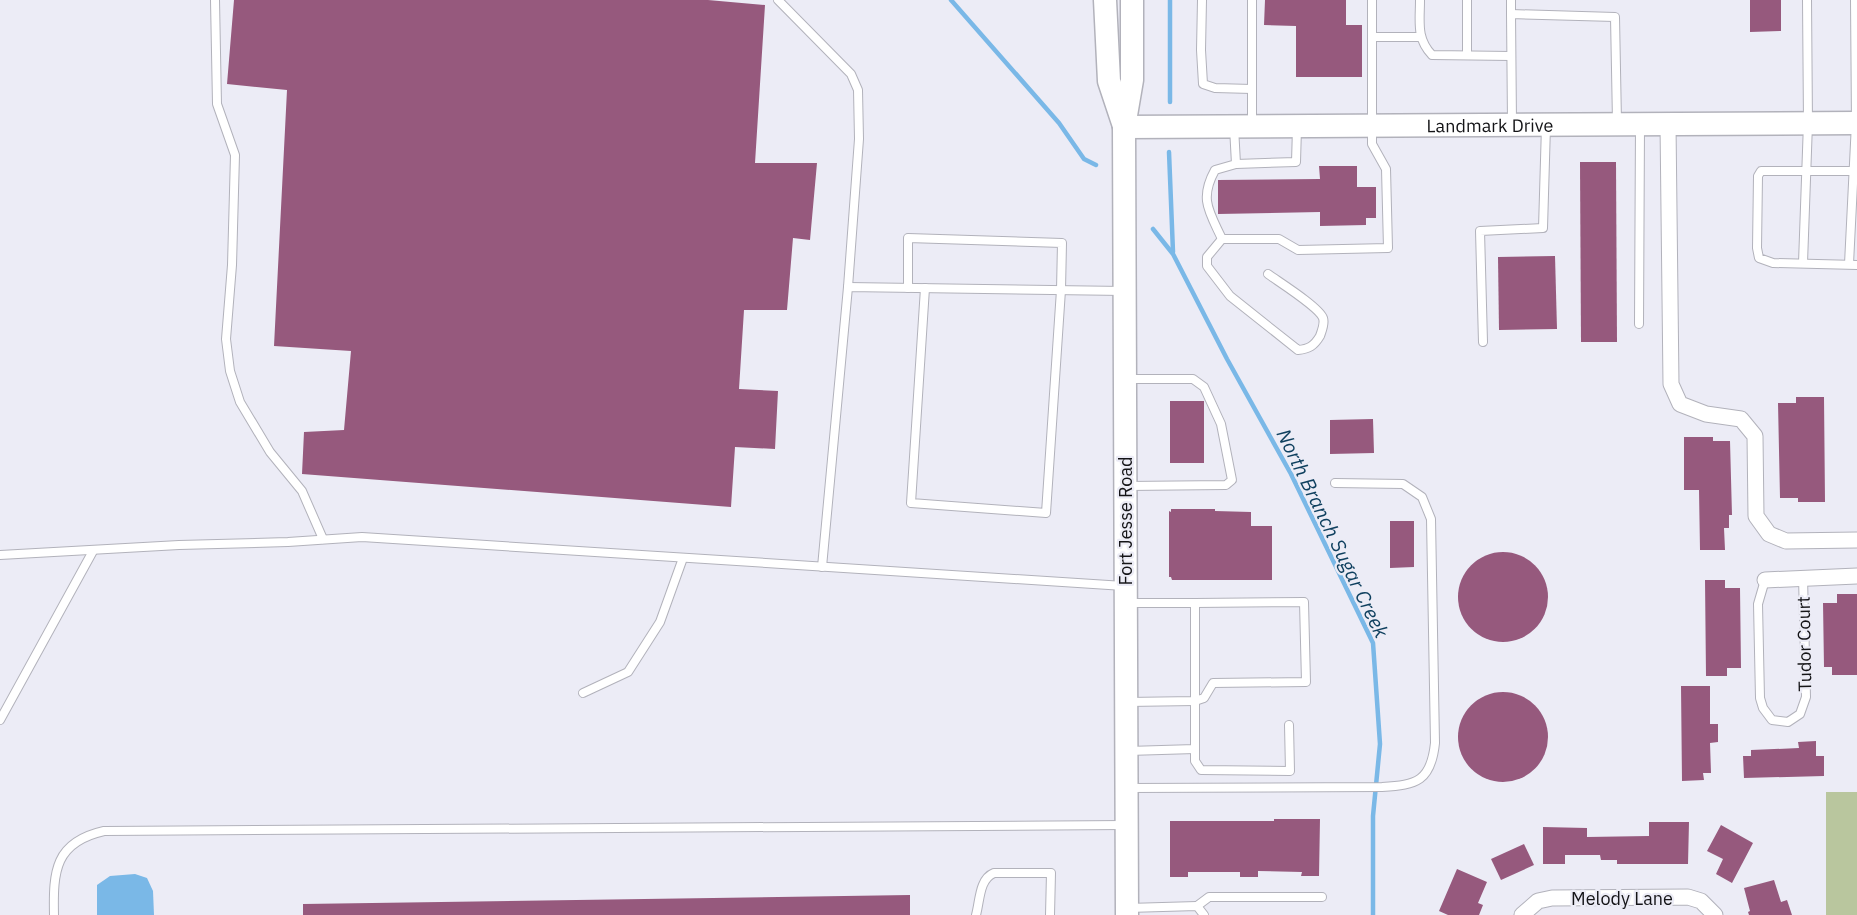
<svg xmlns="http://www.w3.org/2000/svg" width="1857" height="915" viewBox="0 0 1857 915" font-family="'IBM Plex Sans',sans-serif">
	<rect width="100%" height="100%" fill="#ececf6"/>
	<rect fill="#b9c69e" x="1826" y="792" width="31" height="123"/>
	<path fill="#7ab8e7" d="M135 874 147 878 153 891 154 915H97V885L110 876Z"/>
	<g fill="none" stroke-linecap="round" stroke-linejoin="round">
		<g stroke="#7ab8e7" stroke-width="4.5">
			<path d="M951 0 1059 123 1084 159 1096 165"/>
			<path d="M1170 102V0"/>
			<path d="M1169 152 1173 252"/>
			<path d="M1153 229 1173 254 1227 359 1291 474 1373 643 1380 744 1373 816V915"/>
		</g>
	</g>
	<g fill="#96597d">
		<path d="M234 0H708L765 5 755 163H817L810 240 793 238 787 310H744L739 389 778 391 775 449 735 447 731 507 302 474 304 432 344 430 351 351 274 346 287 90 227 84Z"/>
		<path d="M1265 0H1346V25H1362V77H1296V26L1264 25Z"/>
		<path d="M1750 0H1781V31L1750 32Z"/>
		<path d="M1580 162H1616L1617 342H1581Z"/>
		<path d="M1319 166H1357V187H1376V218H1366V225L1320 226V212L1218 214V180L1320 179Z"/>
		<path d="M1555 256 1557 329 1499 330 1498 257Z"/>
		<path d="M1796 397H1824L1825 502H1798V498H1780L1778 403H1796Z"/>
		<rect x="1170" y="401" width="34" height="62"/>
		<path d="M1373 419 1374 453 1330 454V420Z"/>
		<path d="M1684 437H1713V441H1730L1732 515H1729V528H1724L1725 550H1700L1699 490H1684Z"/>
		<path d="M1171 509H1215V511L1251 512V526H1272V580H1172L1171 577H1169V511L1171 512Z"/>
		<path d="M1390 521H1414V567L1390 568Z"/>
		<circle cx="1503" cy="597" r="45"/>
		<path d="M1705 580H1725V588H1740L1741 668H1727V676H1706Z"/>
		<path d="M1837 594H1857V675H1832V667H1824L1823 603H1837Z"/>
		<path d="M1681 686H1710V724H1718V742L1710 743 1711 773H1703L1704 780 1682 781Z"/>
		<circle cx="1503" cy="737" r="45"/>
		<path d="M1816 741V756H1824V776L1744 778 1743 756H1751V750L1799 748 1798 742Z"/>
		<path d="M1274 819H1320L1319 876H1301L1302 872 1258 871V877H1240V872H1188V877H1170V821H1274Z"/>
		<path d="M1649 822H1689L1688 864H1617V860H1601L1600 855H1565V864H1543V827L1587 828V837L1649 836Z"/>
		<path d="M1721 825 1753 843 1732 883 1716 874 1723 859 1707 851Z"/>
		<path d="M1524 844 1534 865 1501 880 1491 859Z"/>
		<path d="M1457 869 1487 882 1478 903 1483 905 1479 915H1448L1439 911Z"/>
		<path d="M1774 880 1781 902 1787 900 1792 915H1749L1748 912 1750 911 1744 888Z"/>
		<path d="M910 895V915H303V904Z"/>
	</g>
	<g fill="none" stroke-linecap="round" stroke-linejoin="round">
		<g stroke="#b2b2bb" stroke-width="10">
			<g id="lane">
				<path d="M215 0 217 104 235 155 232 265 226 339 230 371 240 402 270 452 302 491 323 539"/>
				<path d="M778 0 851 74 858 90 859 139 848 287"/>
				<path d="M1202 0 1201 50 1203 84 1215 88 1252 89"/>
				<path d="M1252 0V125"/>
				<path d="M1420 0C1420 22 1416 38 1432 55L1511 56"/>
				<path d="M1511 0V14"/>
				<path d="M1372 37H1420"/>
				<path d="M1467 55V0"/>
				<path d="M1512 123 1511 14 1615 17 1617 122"/>
				<path d="M1234 127 1236 164 1215 170C1199 199 1209 211 1222 239H1279L1298 250 1388 248 1386 169 1372 144V0"/>
				<path d="M1236 164 1296 162 1297 128"/>
				<path d="M1857 171H1761L1758 176 1757 248 1759 258 1773 263 1857 265"/>
				<path d="M1222 239 1207 257V266L1230 296 1298 350C1309 349 1314 346 1320 336 1322 330 1325 324 1323 318 1319 307 1279 282 1268 274"/>
				<path d="M1803 263 1808 123 1807 0"/>
				<path d="M1849 264 1856 123 1855 0"/>
				<path d="M908 288V238L1062 243 1061 290 1046 513 911 503 925 288"/>
				<path d="M1639 324 1640 126"/>
				<path d="M1483 342 1480 231 1543 228 1546 126"/>
				<path d="M1127 486 1226 485 1232 480 1221 424 1204 387 1193 379H1127"/>
				<path d="M0 555 179 545 288 542 362 537 1124 586"/>
				<path d="M822 567 848 287 1124 291"/>
				<path d="M1765 580 1758 604 1760 698 1763 708 1772 720 1788 722 1800 714 1806 697 1803 577"/>
				<path d="M1127 603H1195V701L1127 702"/>
				<path d="M583 693 628 672 660 622 683 558"/>
				<path d="M0 720 93 551"/>
				<path d="M1195 749V761L1201 770 1290 771 1289 725"/>
				<path d="M1128 751 1195 749V701L1204 698 1213 683 1306 682 1304 602 1195 603"/>
				<path d="M1128 788 1382 787C1417 785 1431 781 1435 743L1431 519 1422 497 1403 484 1335 483"/>
				<path d="M1197 906 1209 897H1322"/>
				<path d="M1128 908 1197 906 1204 915"/>
				<path d="M54 915C53 871 55 842 104 831L1125 825"/>
				<path d="M976 915C980 901 979 879 994 873H1051L1050 915"/>
			</g>
		</g>
		<g stroke="#b2b2bb" stroke-width="17">
			<g id="street">
				<path d="M1668 124 1671 384 1680 404 1706 414 1741 419 1755 436 1756 516 1769 534 1786 541 1857 540"/>
				<path d="M1765 580 1857 576"/>
				<path d="M1522 915 1538 901 1552 898 1688 897 1701 901 1715 915"/>
			</g>
		</g>
		<g stroke="#b2b2bb" stroke-width="25">
			<g id="secondary">
				<path d="M1105 0 1109 81 1123 123"/>
				<path id="s1" d="M1124 127 1857 123"/>
				<path d="M1127 915 1124 127 1132 80V0"/>
			</g>
		</g>
		<use href="#lane" stroke="#fff" stroke-width="8"/>
		<use href="#street" stroke="#fff" stroke-width="15"/>
		<use href="#secondary" stroke="#fff" stroke-width="22"/>
	</g>
	<g text-anchor="middle" dominant-baseline="central" stroke-width="4.5" stroke-linejoin="round" paint-order="stroke">
		<g font-size="18" fill="#141417" stroke="#ececf6">
			<text stroke="none"><textPath href="#s1" startOffset="366">Landmark Drive</textPath></text>
			<text transform="translate(1125 521) rotate(-90)">Fort Jesse Road</text>
			<text transform="translate(1804 644) rotate(-91)">Tudor Court</text>
			<text x="1622" y="898">Melody Lane</text>
		</g>
		<g font-size="20" font-style="italic" fill="#0e3f5e" stroke="#ececf6">
			<text transform="translate(1333 533) rotate(64)">North Branch Sugar Creek</text>
		</g>
	</g>
</svg>
